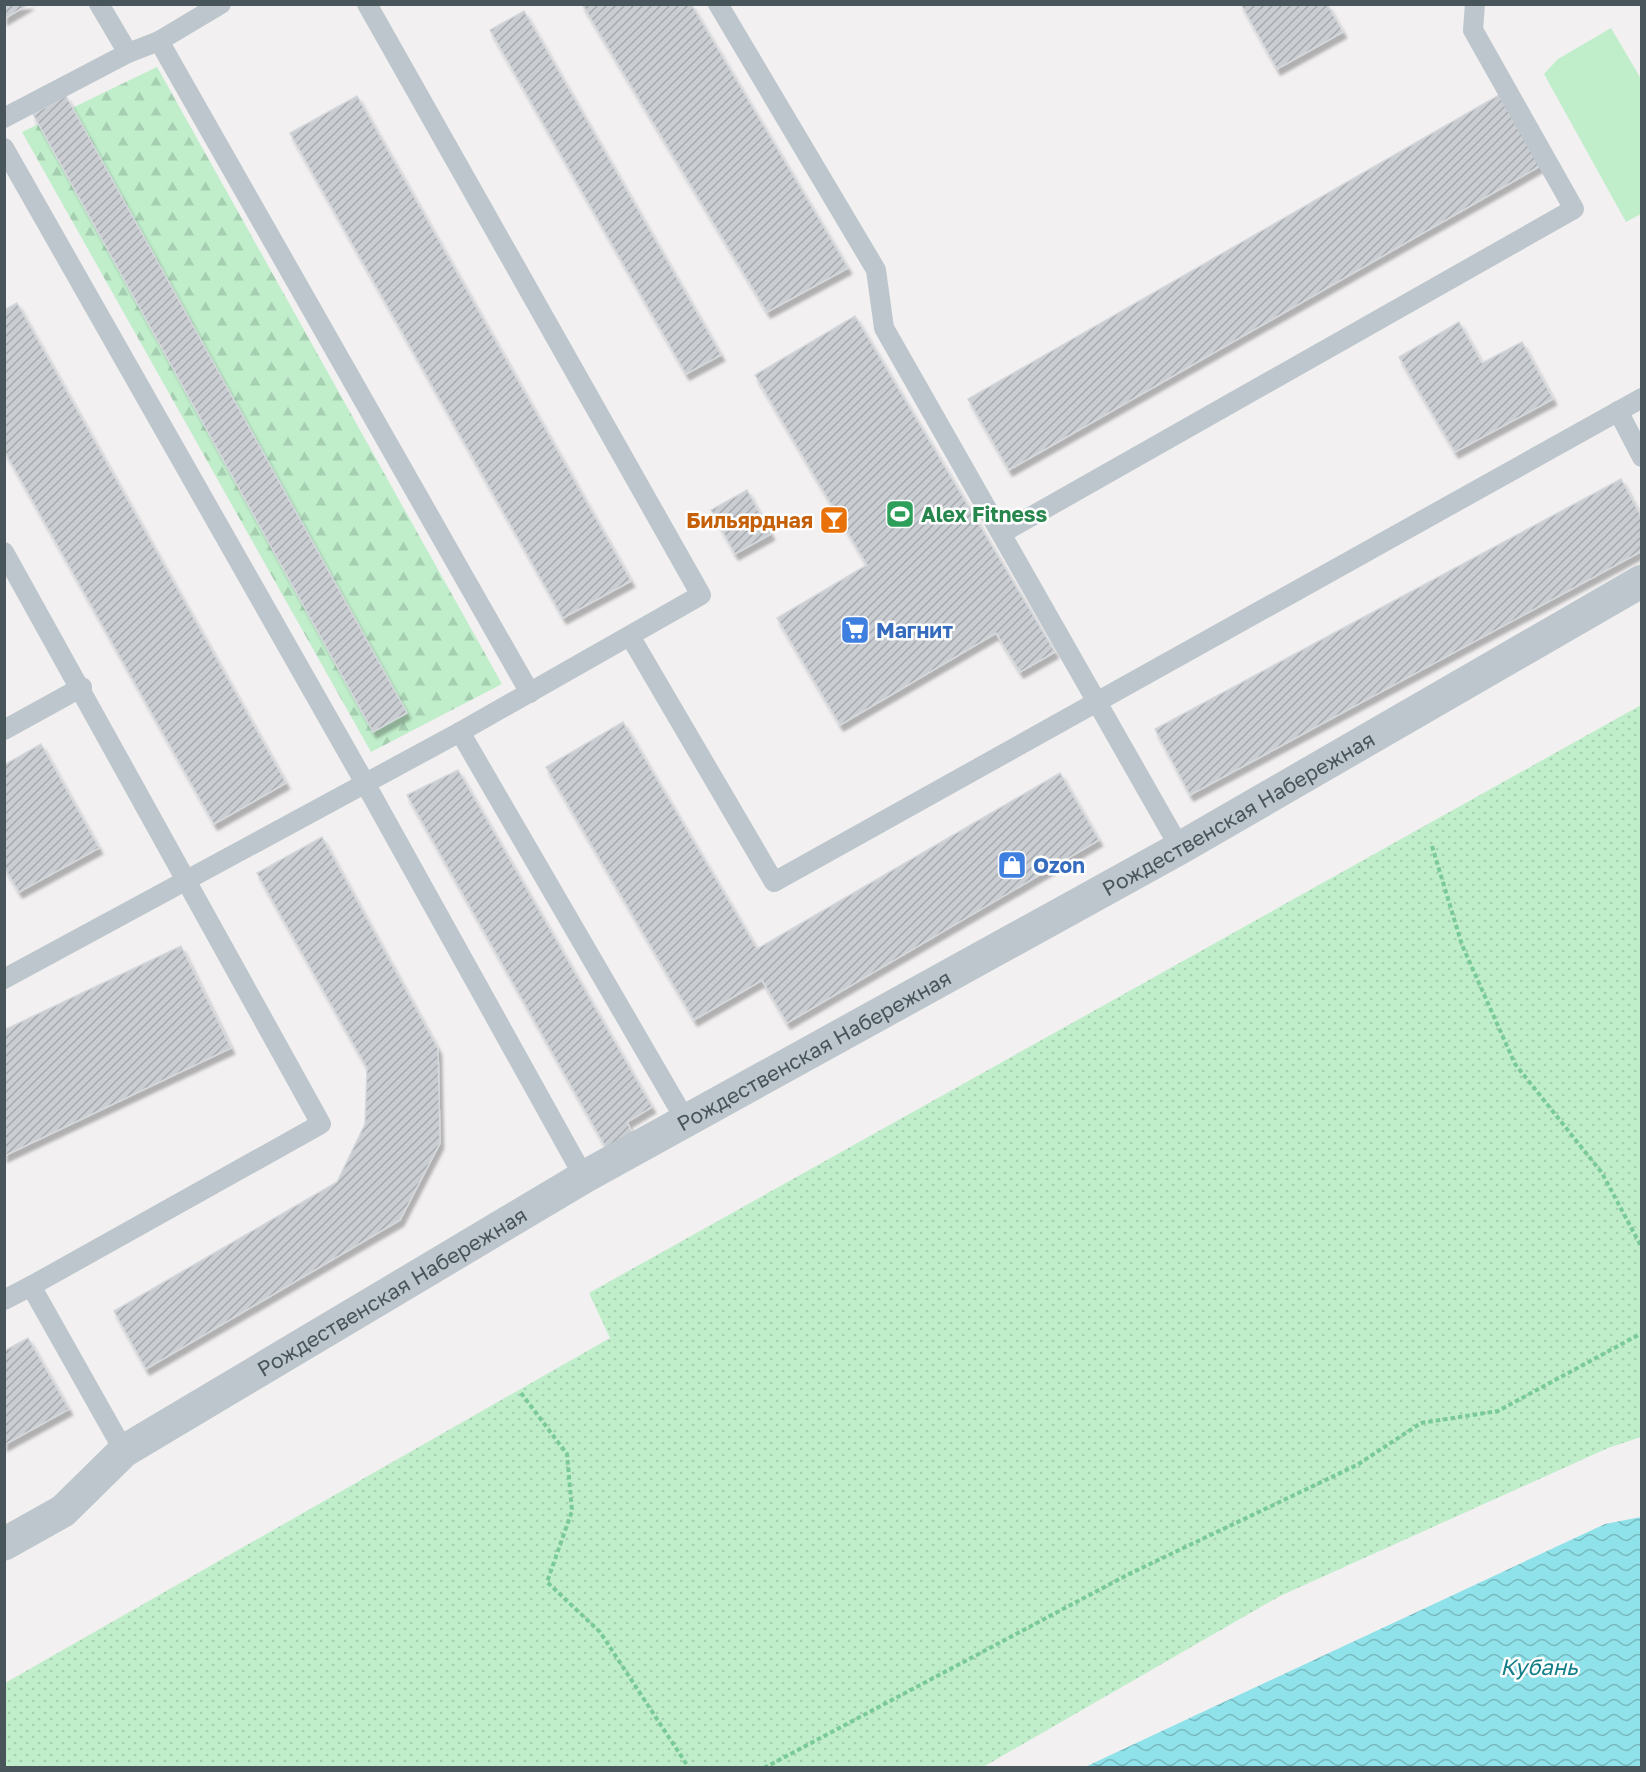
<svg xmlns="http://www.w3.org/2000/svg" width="1646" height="1772" viewBox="0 0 1646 1772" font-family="'Golos Text',sans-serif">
	<defs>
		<pattern id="grass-dots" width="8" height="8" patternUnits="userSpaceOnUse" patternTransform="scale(1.5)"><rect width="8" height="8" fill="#c0eecb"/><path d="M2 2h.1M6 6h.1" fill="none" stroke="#a6ceb1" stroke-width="1.8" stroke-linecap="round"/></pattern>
		<pattern id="forest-firs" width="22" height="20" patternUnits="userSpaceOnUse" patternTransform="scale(1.5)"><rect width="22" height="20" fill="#c0eecb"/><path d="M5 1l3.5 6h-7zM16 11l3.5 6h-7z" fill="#a6ceb1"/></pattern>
		<pattern id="water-waves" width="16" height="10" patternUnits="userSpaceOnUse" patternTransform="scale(1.5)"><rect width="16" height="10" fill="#8fe2e9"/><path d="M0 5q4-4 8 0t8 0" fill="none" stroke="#77bac0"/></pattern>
		<pattern id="building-hatch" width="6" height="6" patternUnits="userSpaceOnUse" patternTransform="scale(1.5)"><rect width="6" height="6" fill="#caced2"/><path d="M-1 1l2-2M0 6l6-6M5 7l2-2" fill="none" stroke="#a6aaae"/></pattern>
		<filter id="shadow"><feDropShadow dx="3.5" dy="6" stdDeviation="1.5" flood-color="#0004"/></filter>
	</defs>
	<rect width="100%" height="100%" fill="#f2f0f0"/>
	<path fill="url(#grass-dots)" d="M1641 705V1437L1608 1448 1280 1596 983 1767H5V1683L610 1338 589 1293Z"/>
	<path fill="url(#forest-firs)" d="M157 67 502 684 371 752 22 132Z"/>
	<path fill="#c0eecb" d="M1611 28 1641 79V214L1626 222 1544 74 1558 59Z"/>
	<path fill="url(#water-waves)" d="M1641 1517V1767H1085L1605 1524Z"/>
	<g fill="url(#building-hatch)" stroke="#d4d7db" stroke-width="1.5" filter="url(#shadow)">
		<path d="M4 4H29L4 19Z"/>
		<path d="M582 4H691L848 268 767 312Z"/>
		<path d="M1241 4H1327L1343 32 1277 69Z"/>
		<path d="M524 11 721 355 686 374 490 30Z"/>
		<path d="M1499 95 1540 166 1009 470 968 399Z"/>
		<path d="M66 96 407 713 373 732 33 114Z"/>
		<path d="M357 96 631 581 563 618 290 133Z"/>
		<path d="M17 303 286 783 214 824 4 450V310Z"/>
		<path d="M855 316 1055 652 1020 672 996 633 840 725 777 618 867 565 755 375Z"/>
		<path d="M1459 322 1482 363 1522 342 1553 399 1455 452 1399 357Z"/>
		<path d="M1621 479 1642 518V551L1190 795 1155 729Z"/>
		<path d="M747 490 771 534 735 554 711 510Z"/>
		<path d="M623 722 757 949 1060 773 1099 840 787 1023 762 980 694 1020 546 767Z"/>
		<path d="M41 744 99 848 19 892 4 867V765Z"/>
		<path d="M458 770 652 1107 627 1122 635 1139 609 1153 407 795Z"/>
		<path d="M322 837 438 1049 440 1143 400 1220 146 1369 114 1311 337 1182 365 1124 367 1068 257 873Z"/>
		<path d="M181 946 231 1048 4 1156V1030Z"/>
		<path d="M28 1338 69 1409 4 1445V1351Z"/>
	</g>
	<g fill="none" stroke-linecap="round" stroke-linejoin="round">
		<g stroke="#79ca97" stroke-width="4" stroke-dasharray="4.5 3" stroke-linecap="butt">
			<path d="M1432 846 1462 945 1515 1064 1602 1173 1642 1248"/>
			<path d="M521 1393 567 1454 572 1511 547 1582 600 1632 689 1768"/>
			<path d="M764 1768 1129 1574 1357 1465 1421 1423 1498 1411 1642 1333"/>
		</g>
		<g stroke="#bcc6cc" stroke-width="20">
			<path d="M99 4 128 53"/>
			<path d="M718 4 876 270 884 328 1180 848"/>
			<path d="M159 41 530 693"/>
			<path d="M4 118 128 53 159 41 221 4"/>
			<path d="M4 148 365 783 584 1177"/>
			<path d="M1618 411 1642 457"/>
			<path d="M1002 533 1574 209 1473 30 1475 4"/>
			<path d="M4 552 321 1124 31 1286"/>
			<path d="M630 636 774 882 1642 398"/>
			<path d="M4 730 82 687"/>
			<path d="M460 732 686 1121"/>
			<path d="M4 979 460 732 701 595 367 4"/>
			<path d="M4 1300 31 1286 124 1451"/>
		</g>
		<path stroke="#bcc6cc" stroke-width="33" id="s1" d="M4 1544 63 1511 124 1451 584 1177 1180 848 1642 581"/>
	</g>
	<defs>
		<g id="stadium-square" transform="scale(1.5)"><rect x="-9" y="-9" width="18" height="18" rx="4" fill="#2e9e5b" stroke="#fff"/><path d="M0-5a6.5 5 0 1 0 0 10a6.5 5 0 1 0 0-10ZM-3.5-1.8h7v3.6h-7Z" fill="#fff"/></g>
		<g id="bar-square" transform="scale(1.5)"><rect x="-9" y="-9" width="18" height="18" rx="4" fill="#e8710a" stroke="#fff"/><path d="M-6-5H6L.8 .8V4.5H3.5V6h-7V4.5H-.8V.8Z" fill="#fff"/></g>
		<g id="supermarket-square" transform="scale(1.5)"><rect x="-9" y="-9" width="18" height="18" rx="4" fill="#3f7fe0" stroke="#fff"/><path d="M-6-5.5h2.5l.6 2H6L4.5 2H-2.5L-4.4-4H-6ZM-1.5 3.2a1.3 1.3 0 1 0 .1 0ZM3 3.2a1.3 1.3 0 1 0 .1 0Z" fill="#fff"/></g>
		<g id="shop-square" transform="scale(1.5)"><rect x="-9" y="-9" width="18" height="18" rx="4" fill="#3f7fe0" stroke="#fff"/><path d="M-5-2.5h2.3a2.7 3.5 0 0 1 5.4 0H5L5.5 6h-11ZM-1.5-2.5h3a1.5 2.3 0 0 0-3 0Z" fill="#fff"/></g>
	</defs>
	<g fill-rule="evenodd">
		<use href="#stadium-square" x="900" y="514"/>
		<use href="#bar-square" x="834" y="520"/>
		<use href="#supermarket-square" x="855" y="630"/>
		<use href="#shop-square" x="1012" y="865"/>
	</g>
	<g text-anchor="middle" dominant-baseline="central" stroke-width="5" stroke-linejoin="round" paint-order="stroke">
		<g font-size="21" font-weight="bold" fill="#27864d" stroke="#fff" text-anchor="start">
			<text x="921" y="514">Alex Fitness</text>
		</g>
		<g font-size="21" font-weight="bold" fill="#c56008" stroke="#fff" text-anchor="end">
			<text x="813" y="520">Бильярдная</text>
		</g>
		<g font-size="21" font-weight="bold" fill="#366cbe" stroke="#fff" text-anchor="start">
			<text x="876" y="630">Магнит</text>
			<text x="1033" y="865">Ozon</text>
		</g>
		<g font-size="21" fill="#48565c" stroke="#fff">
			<text stroke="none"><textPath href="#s1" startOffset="1437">Рождественская Набережная</textPath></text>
			<text stroke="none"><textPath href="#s1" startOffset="951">Рождественская Набережная</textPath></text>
			<text stroke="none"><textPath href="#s1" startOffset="465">Рождественская Набережная</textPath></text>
		</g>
		<g font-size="22" font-style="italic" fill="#127f88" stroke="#fff">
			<text x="1539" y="1666">Кубань</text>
		</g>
	</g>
	<rect width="1646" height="1772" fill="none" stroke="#48565c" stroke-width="12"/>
</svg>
